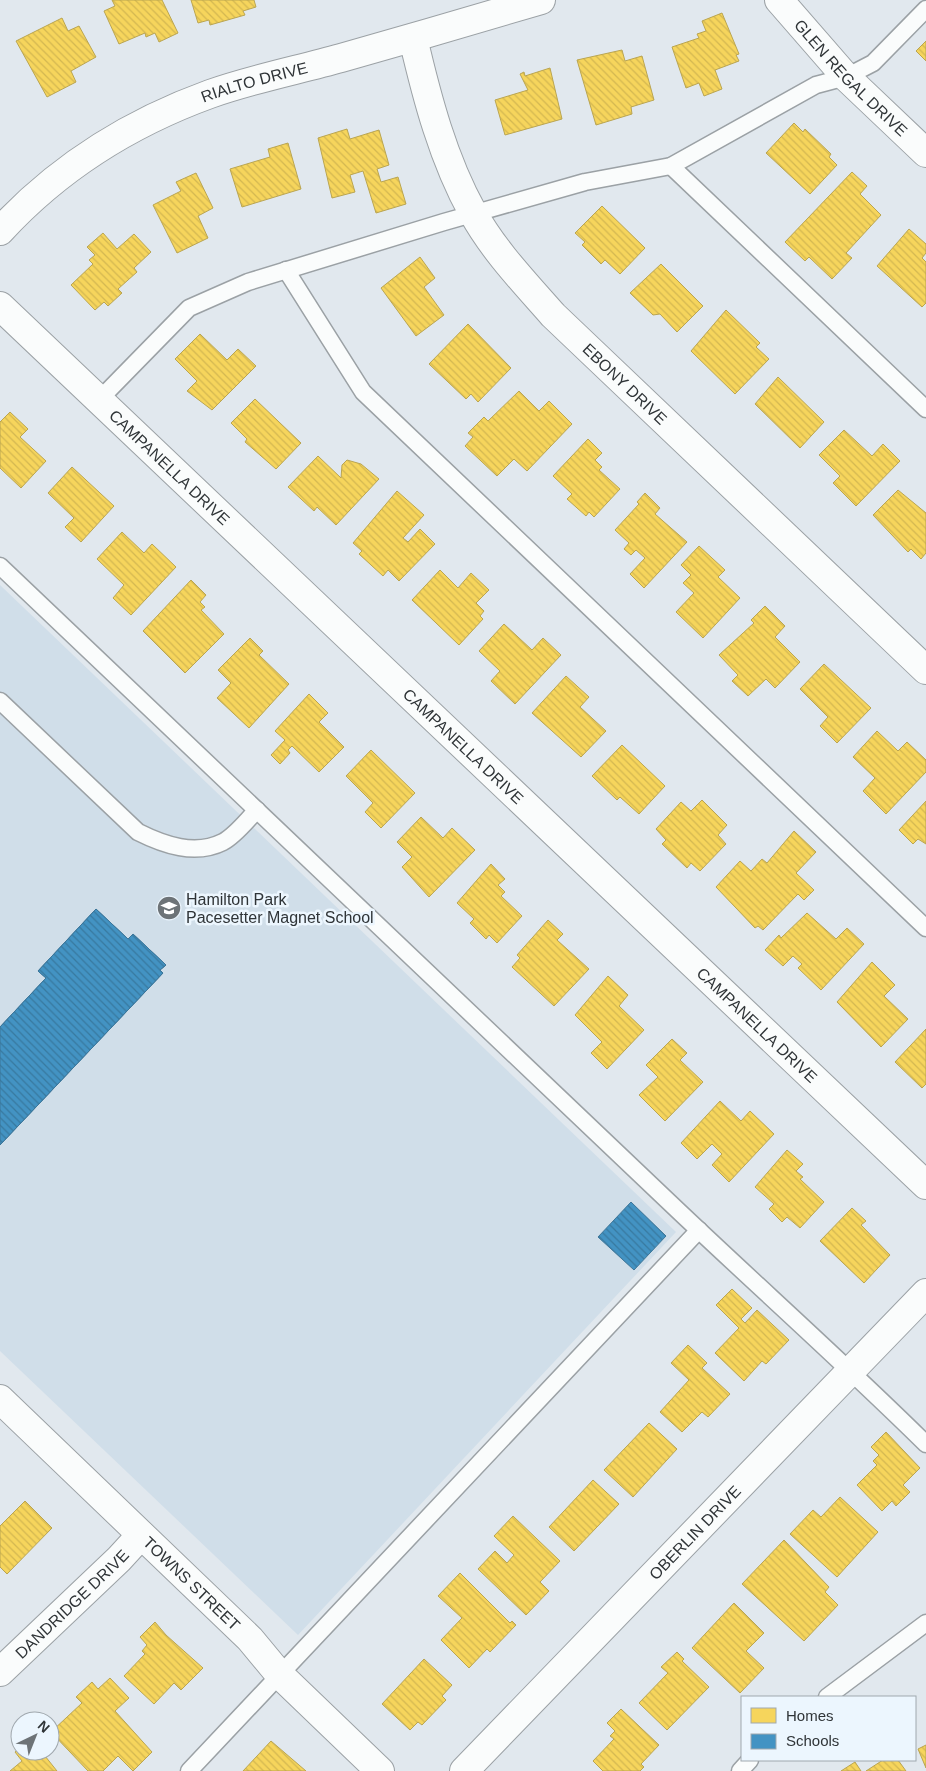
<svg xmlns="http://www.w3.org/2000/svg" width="926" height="1771" viewBox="0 0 926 1771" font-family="Helvetica,sans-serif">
	<defs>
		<pattern id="homes-back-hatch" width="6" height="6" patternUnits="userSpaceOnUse" patternTransform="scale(1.25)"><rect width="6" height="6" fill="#f6d55c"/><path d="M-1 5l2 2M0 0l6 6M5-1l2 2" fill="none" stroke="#d3b751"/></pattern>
		<pattern id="schools-back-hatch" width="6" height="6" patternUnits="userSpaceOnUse" patternTransform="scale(1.25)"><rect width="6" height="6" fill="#4393c3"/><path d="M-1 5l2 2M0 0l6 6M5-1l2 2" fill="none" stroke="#38799f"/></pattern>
	</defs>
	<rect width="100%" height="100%" fill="#e1e8ee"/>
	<path fill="#d0dee9" d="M0 585 676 1232 298 1635 0 1351Z"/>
	<g fill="url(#homes-back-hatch)" stroke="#baa551">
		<path d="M112 0H162L178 33 159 42 155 33 146 37 145 33 119 44 104 11 115 6Z"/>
		<path d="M191 0H254L256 7 243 11 245 15 210 25 209 20 198 23Z"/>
		<path d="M722 13 739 54 736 55 739 61 715 70 722 89 704 96 699 83 686 88 672 47 699 38 697 34 706 31 702 21Z"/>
		<path d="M62 18 68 31 79 26 96 57 71 71 76 82 47 97 16 41Z"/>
		<path d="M926 41V61L916 51Z"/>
		<path d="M622 50 625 61 642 56 654 100 631 107 632 114 596 125 577 60Z"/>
		<path d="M550 68 562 119 505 135 495 100 528 90 520 74 524 72 525 76Z"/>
		<path d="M794 123 803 132 805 129 831 154 829 157 837 165 810 194 766 153Z"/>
		<path d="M347 129 350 139 379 130 389 165 377 169 381 182 398 177 406 204 376 213 363 171 350 175 355 192 332 198 318 138Z"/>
		<path d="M288 143 301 189 242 207 230 169 270 157 268 149Z"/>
		<path d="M852 172 867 186 860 194 881 215 846 253 852 258 832 279 809 257 805 261 785 242Z"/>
		<path d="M196 173 213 208 198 216 208 238 177 253 153 205 181 191 176 182Z"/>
		<path d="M602 206 645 248 620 274 605 260 601 264 582 245 585 242 575 233Z"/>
		<path d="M909 229 926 244V253L922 258 926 262V303L922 307 877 266Z"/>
		<path d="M103 233 117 249 134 234 151 252 134 268 137 272 118 289 122 293 108 306 104 302 95 310 71 285 93 264 89 260 95 255 87 247Z"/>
		<path d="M420 257 435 278 424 287 444 315 416 336 381 288Z"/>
		<path d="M661 264 703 306 677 332 660 314 653 315 630 293Z"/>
		<path d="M726 310 760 343 756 347 769 359 735 394 691 351Z"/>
		<path d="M468 324 511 368 478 402 471 394 466 399 429 364Z"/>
		<path d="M200 334 227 360 238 349 256 366 212 410 187 391 197 381 175 359Z"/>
		<path d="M778 377 824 422 800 448 755 404Z"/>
		<path d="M519 391 539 411 549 401 572 424 527 471 514 459 497 476 465 446 473 437 468 433 484 417 488 421Z"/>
		<path d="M255 399 301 443 276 469 245 442 247 439 231 423Z"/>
		<path d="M10 412 28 429 20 437 46 461 21 488 0 468V422Z"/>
		<path d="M844 430 872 456 883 444 900 461 856 506 833 483 840 476 819 455Z"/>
		<path d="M588 439 602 453 595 460 602 467 599 470 620 489 594 517 589 512 586 516 567 499 572 494 553 476Z"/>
		<path d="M318 456 341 478 342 465 347 460 361 464 379 479 336 525 317 507 314 511 288 487Z"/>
		<path d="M72 467 114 506 81 542 65 527 74 518 48 493Z"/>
		<path d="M898 490 926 513V553L921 559 911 549 908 552 873 515Z"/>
		<path d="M397 491 424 515 403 538 408 542 420 529 435 544 399 581 388 570 383 576 359 554 362 551 353 543Z"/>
		<path d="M645 493 660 508 655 514 687 542 644 588 630 574 645 558 636 550 631 555 624 549 629 543 615 530 639 504 637 502Z"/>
		<path d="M122 532 144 553 152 544 176 567 131 615 113 598 124 585 97 559Z"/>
		<path d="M699 546 725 570 718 577 740 598 703 638 676 612 694 593 683 583 691 575 681 565Z"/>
		<path d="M440 570 458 588 471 573 489 590 476 603 484 611 480 616 483 619 459 645 412 600Z"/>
		<path d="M191 580 206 595 200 602 205 607 201 610 224 634 185 673 143 631Z"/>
		<path d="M765 606 785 626 775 637 800 662 775 688 766 679 748 696 732 681 738 675 719 655 754 623 751 620Z"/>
		<path d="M504 624 532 650 543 638 561 655 515 704 491 681 500 671 479 651Z"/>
		<path d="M250 638 263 651 259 655 289 684 249 728 217 698 231 683 218 670Z"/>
		<path d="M824 664 871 708 837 743 820 726 828 717 800 689Z"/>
		<path d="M566 676 589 697 580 707 606 731 581 757 532 713Z"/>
		<path d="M309 694 328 713 319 722 344 747 319 772 292 746 288 750 290 753 280 764 271 755 285 740 275 731Z"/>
		<path d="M877 731 898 751 907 742 926 760V772L886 814 863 791 875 778 853 757Z"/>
		<path d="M622 745 665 786 639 814 620 797 617 800 592 776Z"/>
		<path d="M371 750 415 793 381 828 365 812 373 803 346 776Z"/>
		<path d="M702 800 727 825 718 835 726 844 700 871 691 863 687 868 662 844 666 840 656 829 681 802 691 811Z"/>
		<path d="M926 801V844L918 839 913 844 899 830Z"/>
		<path d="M421 817 443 838 452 828 475 850 429 897 402 867 412 857 397 842Z"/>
		<path d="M794 831 816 852 796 873 814 890 804 900 798 894 763 930 758 926 755 928 716 887 740 861 751 871 762 859 767 863Z"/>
		<path d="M491 864 505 879 498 885 505 892 501 896 522 916 497 943 489 935 486 939 470 923 474 919 457 903Z"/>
		<path d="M807 913 836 939 847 928 864 944 821 990 798 968 802 964 793 956 783 966 765 950 779 935 781 938Z"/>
		<path d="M548 920 563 934 557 940 589 969 554 1006 512 967 520 958 517 955Z"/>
		<path d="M872 962 895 985 884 996 908 1019 881 1047 837 1002Z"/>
		<path d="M608 976 628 995 619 1006 644 1030 607 1069 591 1053 602 1042 575 1015Z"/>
		<path d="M926 1029V1084L922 1088 895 1062Z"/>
		<path d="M672 1039 687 1053 680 1060 703 1082 665 1121 639 1095 658 1077 646 1065Z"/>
		<path d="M720 1101 741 1121 750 1111 774 1134 729 1182 712 1165 722 1154 712 1144 697 1159 681 1143Z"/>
		<path d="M787 1150 803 1164 796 1171 803 1177 800 1179 824 1202 800 1228 787 1217 782 1222 769 1209 774 1204 755 1187Z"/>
		<path d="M852 1208 866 1221 861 1225 890 1255 864 1283 820 1241Z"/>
		<path d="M732 1289 752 1308 741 1319 745 1323 757 1310 789 1340 766 1364 762 1361 744 1381 715 1353 739 1328 716 1305Z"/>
		<path d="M688 1345 707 1363 702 1368 730 1394 708 1417 702 1412 682 1432 660 1412 689 1380 671 1363Z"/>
		<path d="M649 1423 677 1449 633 1497 604 1470Z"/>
		<path d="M886 1432 920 1468 903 1485 910 1492 896 1506 892 1501 882 1511 857 1485 877 1465 873 1461 879 1455 871 1447Z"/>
		<path d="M593 1480 619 1504 574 1551 549 1527Z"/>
		<path d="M840 1497 878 1532 837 1577 790 1534 813 1510 821 1517Z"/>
		<path d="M25 1501 52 1528 7 1574 0 1567V1526Z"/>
		<path d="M513 1516 560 1561 540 1582 549 1591 526 1615 478 1569 495 1551 507 1563 514 1555 494 1536Z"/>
		<path d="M784 1540 829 1587 825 1592 838 1605 804 1641 742 1584Z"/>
		<path d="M460 1573 510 1623 512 1621 516 1625 490 1652 487 1649 469 1668 441 1640 462 1618 438 1596Z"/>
		<path d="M734 1603 764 1633 746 1651 764 1668 740 1693 692 1648Z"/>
		<path d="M155 1622 166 1635 203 1668 181 1690 174 1683 154 1704 124 1676 145 1654 142 1651 147 1645 140 1637Z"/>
		<path d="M677 1652 684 1659 682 1661 709 1687 667 1730 639 1703 668 1673 661 1667Z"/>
		<path d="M424 1659 452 1685 442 1696 446 1700 422 1725 418 1722 410 1730 382 1704Z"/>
		<path d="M110 1678 129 1698 115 1711 152 1752 133 1771 118 1756 103 1771H88L51 1732 82 1703 76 1697 92 1682 98 1689Z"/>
		<path d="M621 1709 659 1745 641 1764 644 1767 640 1771H603L593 1761 614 1739 610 1736 615 1731 607 1723Z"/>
		<path d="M271 1741 306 1771H243Z"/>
		<path d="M926 1745V1768L918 1749Z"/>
		<path d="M20 1748V1751H41L57 1771H10L22 1761 15 1752Z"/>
		<path d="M883 1760H898L906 1771H866Z"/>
		<path d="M855 1762 861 1771H841Z"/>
	</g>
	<g fill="url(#schools-back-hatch)" stroke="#3d7699">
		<path d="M96 909 128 939 133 934 166 965 160 970 163 973 0 1145V1027L46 978 38 971Z"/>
		<path d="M96 909 128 939 133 934 166 965 160 970 163 973 0 1145V1027L46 978 38 971Z"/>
		<path d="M631 1202 666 1236 634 1270 598 1237Z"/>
	</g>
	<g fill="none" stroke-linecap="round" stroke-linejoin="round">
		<g stroke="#9ba1a5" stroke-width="19">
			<g id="lane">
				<path d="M671 166 926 409"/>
				<path d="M286 270 363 392 926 928"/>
				<path d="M99 400 189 308 248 282 444 222 585 182 671 166 816 85 846 77 873 63 926 9"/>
				<path d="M0 566C223 778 446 990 669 1202 754 1283 842 1361 926 1444"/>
				<path d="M0 701 138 832C164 845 195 856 223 842 236 835 247 820 257 810"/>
				<path d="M827 1697 926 1623"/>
				<path d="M189 1771 699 1230"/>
				<path d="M740 1771 750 1760"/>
			</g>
		</g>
		<g stroke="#9ba1a5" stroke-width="30">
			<g id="street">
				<path id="s1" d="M779 0 846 77 926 153"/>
				<path id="s2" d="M413 38C427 98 443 159 473 213 494 251 525 283 553 315L926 670"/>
				<path id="s3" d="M0 231C58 168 130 123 210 94 252 79 298 70 341 58 408 39 474 20 541 0"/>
				<path id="s4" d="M0 306 926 1185"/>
				<path id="s5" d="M0 1399 250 1639 279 1674 380 1771"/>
				<path id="s6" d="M0 1672 119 1559 141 1535"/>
				<path id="s7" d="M464 1771 926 1293"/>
			</g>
		</g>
		<use href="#lane" stroke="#fafcfc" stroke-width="16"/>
		<use href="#street" stroke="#fafcfc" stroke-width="28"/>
	</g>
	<defs>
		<g id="school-disc" transform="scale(1.25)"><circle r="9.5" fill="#6d7377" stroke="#ecf6fe"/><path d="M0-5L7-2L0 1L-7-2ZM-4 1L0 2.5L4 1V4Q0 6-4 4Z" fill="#fff"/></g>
	</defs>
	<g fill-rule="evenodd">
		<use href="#school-disc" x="169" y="908"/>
	</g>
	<g text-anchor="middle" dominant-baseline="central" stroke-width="5" stroke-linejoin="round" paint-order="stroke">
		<g font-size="16" fill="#2f3437" stroke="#ecf6fe">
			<text stroke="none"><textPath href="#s1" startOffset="106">GLEN REGAL DRIVE</textPath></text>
			<text stroke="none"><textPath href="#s3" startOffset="299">RIALTO DRIVE</textPath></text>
			<text stroke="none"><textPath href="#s2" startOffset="415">EBONY DRIVE</textPath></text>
			<text stroke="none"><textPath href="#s4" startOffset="234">CAMPANELLA DRIVE</textPath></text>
			<text stroke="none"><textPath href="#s4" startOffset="639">CAMPANELLA DRIVE</textPath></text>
			<text stroke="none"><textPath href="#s4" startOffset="1044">CAMPANELLA DRIVE</textPath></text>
			<text stroke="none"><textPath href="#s7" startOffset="332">OBERLIN DRIVE</textPath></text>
			<text stroke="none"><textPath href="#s5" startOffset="266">TOWNS STREET</textPath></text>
			<text stroke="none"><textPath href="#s6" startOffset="99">DANDRIDGE DRIVE</textPath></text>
		</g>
		<g font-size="16" fill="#2f3437" stroke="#ecf6fe" text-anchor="start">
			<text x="186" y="899">Hamilton Park<tspan x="186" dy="18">Pacesetter Magnet School</tspan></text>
		</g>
	</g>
	<rect x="741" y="1696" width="175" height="65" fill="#ecf6fe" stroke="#a0a8ae"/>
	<rect x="751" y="1708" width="25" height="15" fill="#f6d55c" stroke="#a0a8ae"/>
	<text x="786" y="1721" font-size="15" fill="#2f3437">Homes</text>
	<rect x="751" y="1734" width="25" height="15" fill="#4393c3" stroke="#a0a8ae"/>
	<text x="786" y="1746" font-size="15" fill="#2f3437">Schools</text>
	<g transform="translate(35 1736) rotate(43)"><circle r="24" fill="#ecf6fe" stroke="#a0a8ae"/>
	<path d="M0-4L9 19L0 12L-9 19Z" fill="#6d7377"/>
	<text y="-8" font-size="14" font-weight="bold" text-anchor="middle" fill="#2f3437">N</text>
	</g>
</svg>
